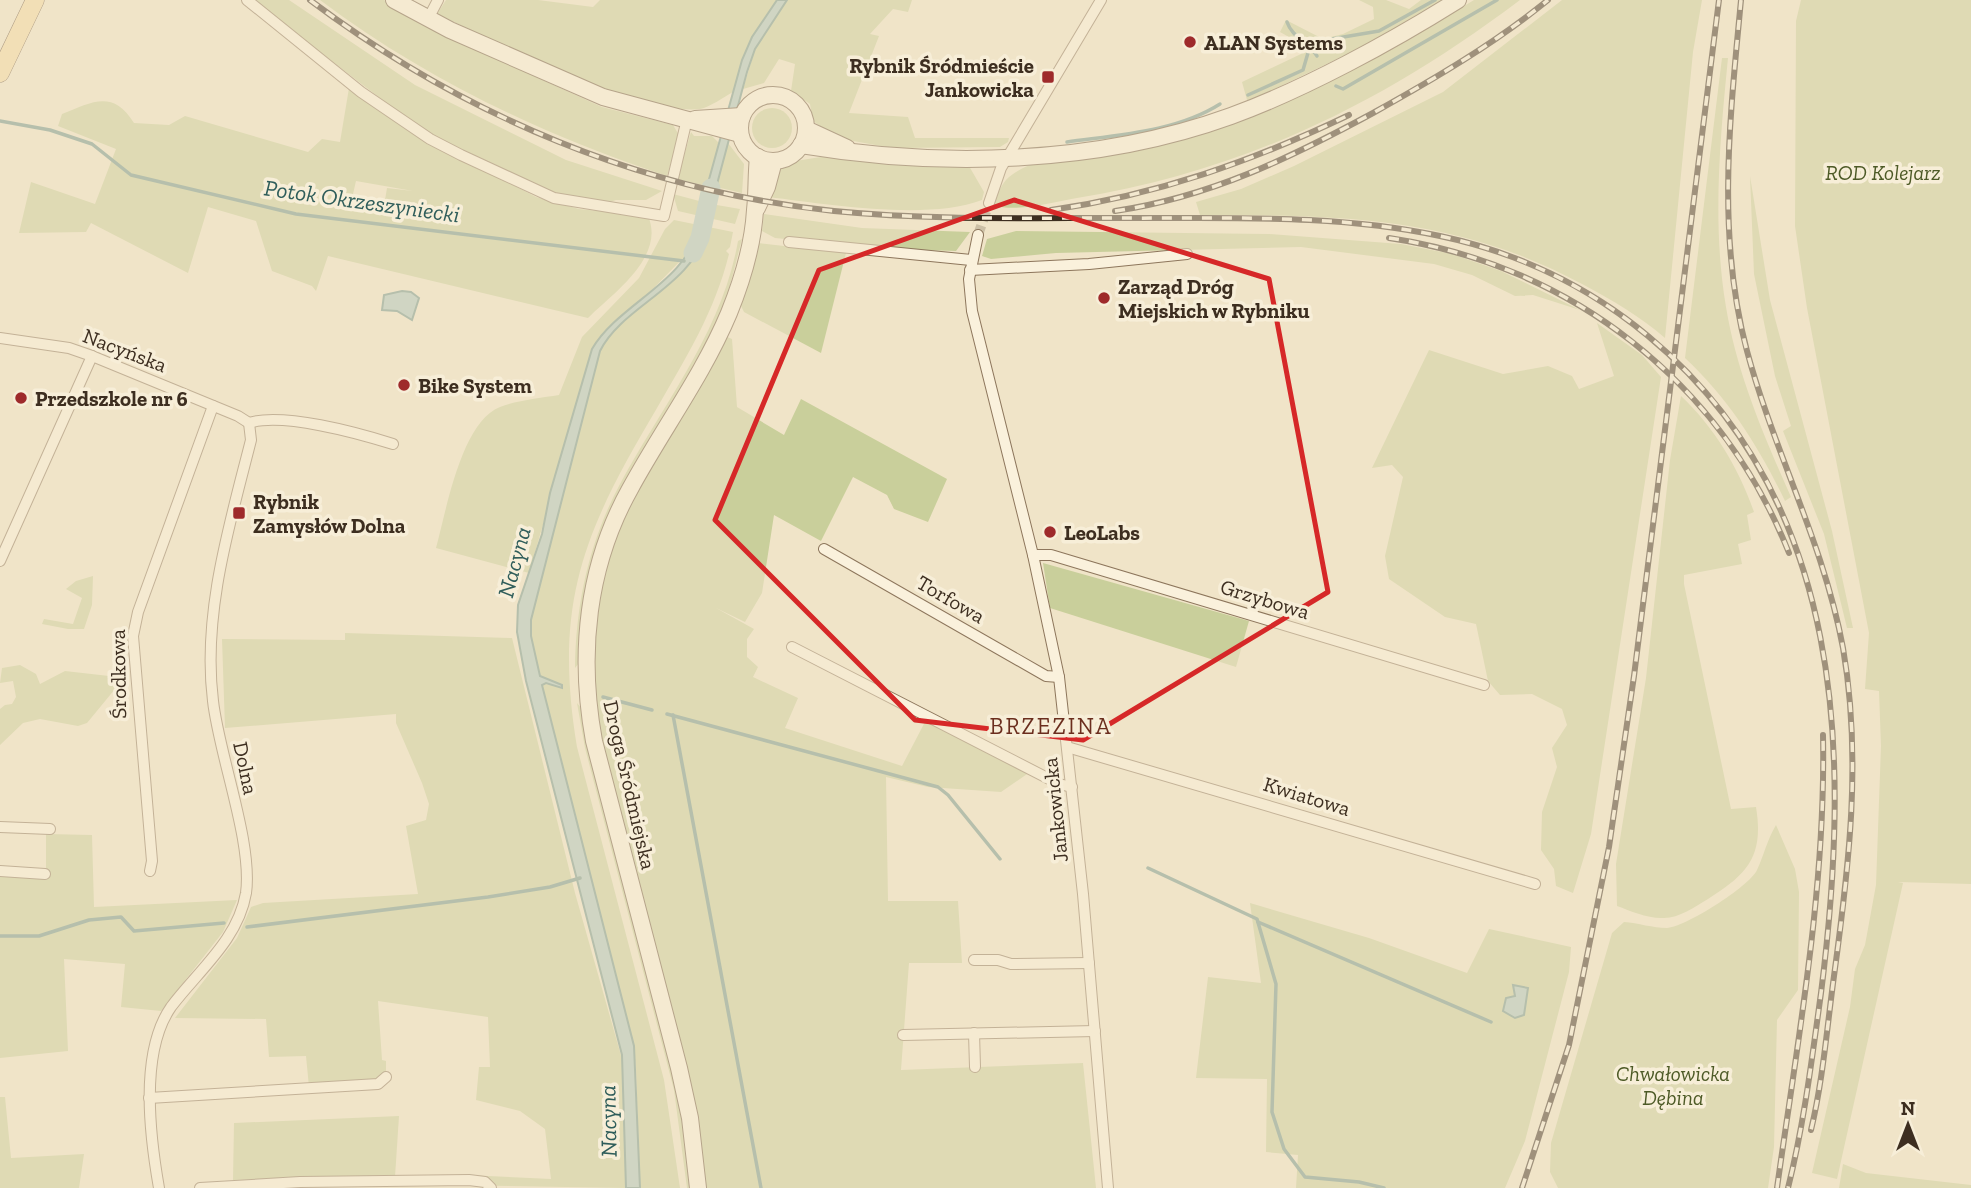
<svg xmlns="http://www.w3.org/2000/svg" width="1971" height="1188" viewBox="0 0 1971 1188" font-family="'Zilla Slab',serif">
	<rect width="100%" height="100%" fill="#f0e4c8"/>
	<g fill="#c9cf9b" fill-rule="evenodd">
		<path d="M252 0H289L415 85 566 160 662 191 646 200H616L604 204 553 192 514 176 419 128Z"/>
		<path d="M320 0H384L420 24 602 107 673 125 679 135 667 176C543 135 425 79 320 0Z"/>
		<path d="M446 0H538L593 7 600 0H777L749 43 733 92C724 97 710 107 700 109 638 116 497 41 437 14Z"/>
		<path d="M787 0H912L908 12 893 9 870 34 879 36 849 113 908 117 915 138H1009L1008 142 1000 147 892 148 837 138 813 121 810 104 791 91 795 64 779 59 764 83 743 89 755 49Z"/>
		<path d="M1359 0H1386L1409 9 1421 0H1446L1393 32 1252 100H1247L1242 82 1301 54 1305 46 1280 32 1286 20 1323 39 1343 34 1374 19 1373 7Z"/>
		<path d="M1474 0H1520C1385 102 1245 171 1077 198 1052 202 1018 213 993 205 997 196 1001 184 1009 177 1040 151 1093 159 1131 152 1247 131 1375 62 1474 0Z"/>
		<path d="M1562 0H1702L1693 52 1665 338C1641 317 1612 300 1584 285 1457 216 1341 215 1200 215L1196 202 1241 189 1294 166 1443 92Z"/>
		<path d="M1801 0H1971V884L1898 882 1903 883 1837 1179 1812 1173 1850 1007 1855 969 1865 945 1876 885 1881 746 1879 691 1865 689 1869 633 1807 308 1795 226 1796 21Z"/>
		<path d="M1722 58H1728C1720 139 1712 225 1726 307 1737 374 1764 436 1791 497L1785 501C1759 447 1729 399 1685 358Z"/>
		<path d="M349 88 419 135 536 197 579 209 648 216C666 257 612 294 588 318L328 256 316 291 312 286 272 271 256 221 208 207 188 273 91 223 86 232 19 233 31 182 95 204 116 149 58 126 62 114C92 102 113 89 134 123L169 125 185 116 308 152 322 139 340 142ZM356 181 413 191 387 188 383 212 350 207Z"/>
		<circle cx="772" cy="128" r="20"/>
		<path d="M691 132 694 136H712L719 143 707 186 677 179Z"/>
		<path d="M728 143 744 164 742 193 716 187Z"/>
		<path d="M827 156 891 165 969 166 984 192 982 200C927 221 827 204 768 197L783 163Z"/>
		<path d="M1750 176 1770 300 1832 531 1853 628H1847L1824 534 1783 431 1791 426 1775 376 1754 274Z"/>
		<path d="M673 194 703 202 700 212 709 214 711 204 740 209 735 224 678 211Z"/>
		<path d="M764 214 862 228 970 232 956 251 887 249 775 238 762 231Z"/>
		<path d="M674 220 733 232 730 247 726 251 729 254C715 311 686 358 657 408 584 531 553 602 577 747L664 1080 680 1188H640L636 1068 632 1038 542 684 562 685 540 676 531 636V620L600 351C623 304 694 286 707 230L698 228 687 254 638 304 610 326 579 400 529 573 436 548C446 512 461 422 500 407 518 400 541 398 559 395L582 337 639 278 665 229Z"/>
		<path d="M1016 231 1269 234 1401 244 1452 254 1501 271 1580 310 1533 295 1515 296 1472 275 1434 264 1301 247 1056 253 991 259 982 256 987 239Z"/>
		<path d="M742 239 725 305 703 352 627 479 582 613 579 663 575 668C576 603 589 542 620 484 663 404 722 332 738 241Z"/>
		<path d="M758 243 846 253 821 353 744 312 740 304Z"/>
		<path d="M1597 323 1642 355 1661 377 1591 834 1573 893 1556 886 1554 869 1541 850 1542 812 1557 767 1552 748 1567 725 1562 709 1532 694 1500 695 1488 681 1476 624 1445 617 1389 579 1385 556 1403 477 1392 465 1372 468 1429 350 1503 374 1548 366 1572 376 1579 389 1614 376Z"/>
		<path d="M725 336 732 339 737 407 784 435 801 399 947 479 928 522 894 509 887 495 853 477 821 541 774 515 762 593 745 622 716 608 754 629 747 639V657L758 667 753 677 798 698 785 728 902 766 926 720 1030 772 1001 792 928 787 886 777 888 901H958L962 963H909L901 1070 1083 1063 1096 1188H704L600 739 592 657 602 576 629 502Z"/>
		<path d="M1681 396C1715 428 1739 469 1754 512L1747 515 1751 540 1738 544 1742 564 1684 575V584L1731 809 1756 807C1764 856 1748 874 1708 899 1695 907 1679 918 1664 918 1648 919 1631 911 1617 906L1616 864 1646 678 1670 460Z"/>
		<path d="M1043 563 1249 621 1236 667 1050 608Z"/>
		<path d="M93 576 92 605 84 629H68L42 624 44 619 73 624 82 598 66 589 76 581Z"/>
		<path d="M345 633 512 638 575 893 622 1059 626 1188 447 1185 466 1175 551 1179 545 1129 520 1111 476 1100 479 1067H490L488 1017 378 1001 382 1060 386 1061V1077L378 1084 309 1087 306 1056 269 1057 266 1019 175 1018 237 938 251 907 263 903 418 894 406 826 426 820 429 804 422 783 396 723V714L225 728 222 639 345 640Z"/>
		<path d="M20 665 36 674 40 684 65 671 109 676 115 689 87 723 78 726 40 719 23 723 0 745V709L5 705 12 704 16 697 13 681 0 683 2 668Z"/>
		<path d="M577 703 582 709 681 1105 691 1188H687L674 1090 585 748Z"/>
		<path d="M1776 825 1795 869 1799 892 1798 990 1777 1020 1774 1147 1768 1188H1558L1550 1172 1551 1143 1612 933 1624 922C1638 923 1653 928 1667 928 1685 927 1749 887 1757 870 1764 855 1767 840 1776 825Z"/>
		<path d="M46 834 92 835 94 907 237 900 223 932 161 1011 121 1007 125 964 64 959 68 1051 0 1058V875L46 878Z"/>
		<path d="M1250 903 1369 938 1467 973 1489 929 1571 947 1569 972 1525 1141 1505 1188H1296L1298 1155 1266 1152 1267 1079 1196 1078 1208 977 1261 983Z"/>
		<path d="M0 1097H5L11 1158 84 1154 79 1188H0Z"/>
		<path d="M399 1116 395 1177 233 1180 234 1123Z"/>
		<path d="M1843 1164 1866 1173 1971 1185V1188H1839Z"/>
	</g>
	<g fill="#a9c4bc" stroke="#6f938a" stroke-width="2">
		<path d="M777 0H787L755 49 747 72 709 214 700 212 742 60 752 37Z"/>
		<path d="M698 228 707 230C692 287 622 306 600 351L531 620V636L540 676 562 685V688L546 683 542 685 634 1046 640 1188H626L622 1055 526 681 517 632 518 605 542 534 550 493 592 349C618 304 687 282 698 228Z"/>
		<path d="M402 291 411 292 419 298 412 320 397 311 382 310 384 295Z"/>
		<path d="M1513 985 1528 988 1524 1015 1515 1018 1503 1011 1506 998 1515 996Z"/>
	</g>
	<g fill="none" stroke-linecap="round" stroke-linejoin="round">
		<g stroke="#6f938a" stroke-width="3.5">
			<path d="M1287 22C1292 37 1308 42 1317 56"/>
			<path d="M1308 43 1379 31 1435 0"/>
			<path d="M1336 86 1343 89 1497 0"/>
			<path d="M1248 95 1303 70 1310 46"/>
			<path d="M0 121 50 130 92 144 131 175 296 214 684 261"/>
			<path d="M1067 142C1117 135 1176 132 1220 104"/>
			<path d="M603 697 652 710"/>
			<path d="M667 714 938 787 948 795 1000 859"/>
			<path d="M673 715 761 1188"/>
			<path d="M1148 868 1257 919 1276 984 1272 1112 1284 1149 1305 1177 1359 1182 1384 1188"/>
			<path d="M1258 922 1491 1022"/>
			<path d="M247 927 488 897 550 887 580 878"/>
			<path d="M0 936H39L89 920 121 917 134 931 224 923"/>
		</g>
		<path stroke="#a9c4bc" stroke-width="19" d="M693 253 700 238 711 188"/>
		<path stroke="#ccc0a6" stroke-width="10" stroke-dasharray="10 5" stroke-linecap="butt" d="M978 235 989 203"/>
		<g stroke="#8d765c" stroke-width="12">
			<g id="street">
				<path d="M247 0 361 92 430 139 461 155 554 198 664 216 687 119"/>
				<path d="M428 19 438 0"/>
				<path d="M989 203 1001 168 1101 0"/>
				<path d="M978 235 969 279 972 311 1033 555 1059 677 1083 894 1108 1188"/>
				<path d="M789 242 971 260"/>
				<path d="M970 270 1089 264 1187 254"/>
				<path d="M0 338 69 348 92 356 238 416 249 423"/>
				<path d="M249 423C282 412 358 433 393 444"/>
				<path d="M824 549 1046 676 1059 677"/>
				<path d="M1033 555H1051L1484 685"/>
				<path d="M0 561 92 356"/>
				<path d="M792 647 1059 784 1072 787"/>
				<path d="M1067 747 1535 884"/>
				<path d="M0 827 50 829"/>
				<path d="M0 871 45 874"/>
				<path d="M150 871 152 861 133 636 138 612 213 406"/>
				<path d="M974 960H998L1011 964 1089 963"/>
				<path d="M974 1033 975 1067"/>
				<path d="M903 1035 1095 1031"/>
				<path d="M149 1098 378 1084 386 1077"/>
				<path d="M159 1188C150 1137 139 1053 171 1007 198 971 238 940 246 893 253 843 219 755 213 701 202 614 230 523 251 440L249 423"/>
				<path d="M200 1188 300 1182 469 1180 485 1182 491 1188"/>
			</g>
		</g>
		<g stroke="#6f573f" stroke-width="18">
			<g id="secondary">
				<path d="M394 0 450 30 603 97 740 134"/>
				<circle cx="773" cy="128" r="33"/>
				<path d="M695 119 742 116"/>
				<path d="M806 129 847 148"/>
				<path d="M801 145C940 168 1096 165 1231 116 1305 89 1391 42 1458 0"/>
				<path d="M757 208 767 187 774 161"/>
				<path d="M698 1188 690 1118 679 1068 594 741C578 654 587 566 630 489 662 430 703 375 729 313 742 281 753 245 755 210 757 193 756 175 758 157"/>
			</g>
		</g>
		<g stroke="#5b4430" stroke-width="19">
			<path id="primary" d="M0 73 35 0"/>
		</g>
		<use href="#street" stroke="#faf1dc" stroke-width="10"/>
		<use href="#secondary" stroke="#faf1dc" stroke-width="16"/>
		<use href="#primary" stroke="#f3d9a0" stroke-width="18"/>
		<g stroke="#3d2e20" stroke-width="6">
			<g id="rail">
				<path d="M310 0C464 116 643 191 834 211 927 220 1021 218 1114 218 1222 219 1333 213 1440 236 1516 252 1588 286 1648 336 1847 501 1851 756 1821 993 1812 1058 1804 1124 1788 1188"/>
				<path d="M1741 0C1730 117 1716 235 1747 351 1774 452 1824 544 1843 648 1862 758 1849 866 1834 976 1827 1027 1823 1080 1811 1130"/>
				<path d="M1051 210C1157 195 1253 161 1349 115"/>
				<path d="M1115 211C1210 197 1290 158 1373 113 1434 79 1494 44 1548 0"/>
				<path d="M1389 238C1571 265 1721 382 1789 553"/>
				<path d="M1522 1188 1569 1045 1609 847 1634 676 1719 0"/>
				<path d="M1777 1188C1798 1038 1826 887 1823 735"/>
			</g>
		</g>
		<use href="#rail" stroke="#f7eed8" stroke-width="3.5" stroke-dasharray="10" stroke-linecap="butt"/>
	</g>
	<path d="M0 0H1971V1188H0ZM1014 200 1269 279 1328 592 1083 740 915 720 715 520 819 270Z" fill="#f0e4c8" fill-opacity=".55" fill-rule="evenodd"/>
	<path fill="none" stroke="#d62828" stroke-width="5" stroke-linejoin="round" d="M1014 200 1269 279 1328 592 1083 740 915 720 715 520 819 270Z"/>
	<g fill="#9e2a2b" stroke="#f7eed8" stroke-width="2.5">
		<circle cx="1190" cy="42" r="7"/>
		<rect x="1041" y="70" width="14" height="14" rx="3.5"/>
		<circle cx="1104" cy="298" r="7"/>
		<circle cx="404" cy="385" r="7"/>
		<circle cx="21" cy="398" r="7"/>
		<rect x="232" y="506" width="14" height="14" rx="3.5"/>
		<circle cx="1050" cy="532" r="7"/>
	</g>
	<g text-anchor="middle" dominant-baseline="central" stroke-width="7" stroke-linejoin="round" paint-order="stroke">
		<g font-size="21" font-weight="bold" fill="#3d2e20" stroke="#f7eed8" text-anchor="start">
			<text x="1204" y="42">ALAN Systems</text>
			<text x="1034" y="65" text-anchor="end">Rybnik Śródmieście<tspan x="1034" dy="24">Jankowicka</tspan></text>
			<text x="1118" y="286">Zarząd Dróg<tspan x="1118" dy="24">Miejskich w Rybniku</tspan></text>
			<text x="418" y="385">Bike System</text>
			<text x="35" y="398">Przedszkole nr 6</text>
			<text x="253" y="501">Rybnik<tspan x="253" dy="24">Zamysłów Dolna</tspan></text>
			<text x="1064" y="532">LeoLabs</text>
		</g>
		<g font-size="21" font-style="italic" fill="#4d5a26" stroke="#f7eed8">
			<text x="1883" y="172">ROD Kolejarz</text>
			<text x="1673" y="1073">Chwałowicka<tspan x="1673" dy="24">Dębina</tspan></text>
		</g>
		<g font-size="21" fill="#3d2e20" stroke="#f7eed8">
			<text transform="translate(125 350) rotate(21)">Nacyńska</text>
			<text transform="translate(951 599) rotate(30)">Torfowa</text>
			<text transform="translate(1265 599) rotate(17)">Grzybowa</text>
			<text transform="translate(118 674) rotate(-91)">Środkowa</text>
			<text transform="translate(246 768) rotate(78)">Dolna</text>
			<text transform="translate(630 785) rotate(77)">Droga Śródmiejska</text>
			<text transform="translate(1307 796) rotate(17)">Kwiatowa</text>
			<text transform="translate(1055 810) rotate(-96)">Jankowicka</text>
		</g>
		<g font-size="23" font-style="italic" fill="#2f5d5a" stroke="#f7eed8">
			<text transform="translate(362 201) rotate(8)">Potok Okrzeszyniecki</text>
			<text transform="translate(514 562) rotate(-75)">Nacyna</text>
			<text transform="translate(608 1121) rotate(-91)">Nacyna</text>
		</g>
		<g font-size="23" letter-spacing="2" fill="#6b2e1e" stroke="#f7eed8">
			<text x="1051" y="726">BRZEZINA</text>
		</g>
	</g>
	<g transform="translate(1908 1125)" stroke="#f7eed8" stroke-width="5" paint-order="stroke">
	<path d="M0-5L12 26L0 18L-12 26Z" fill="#3d2e20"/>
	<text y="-10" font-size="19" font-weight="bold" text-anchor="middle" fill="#3d2e20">N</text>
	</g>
</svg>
